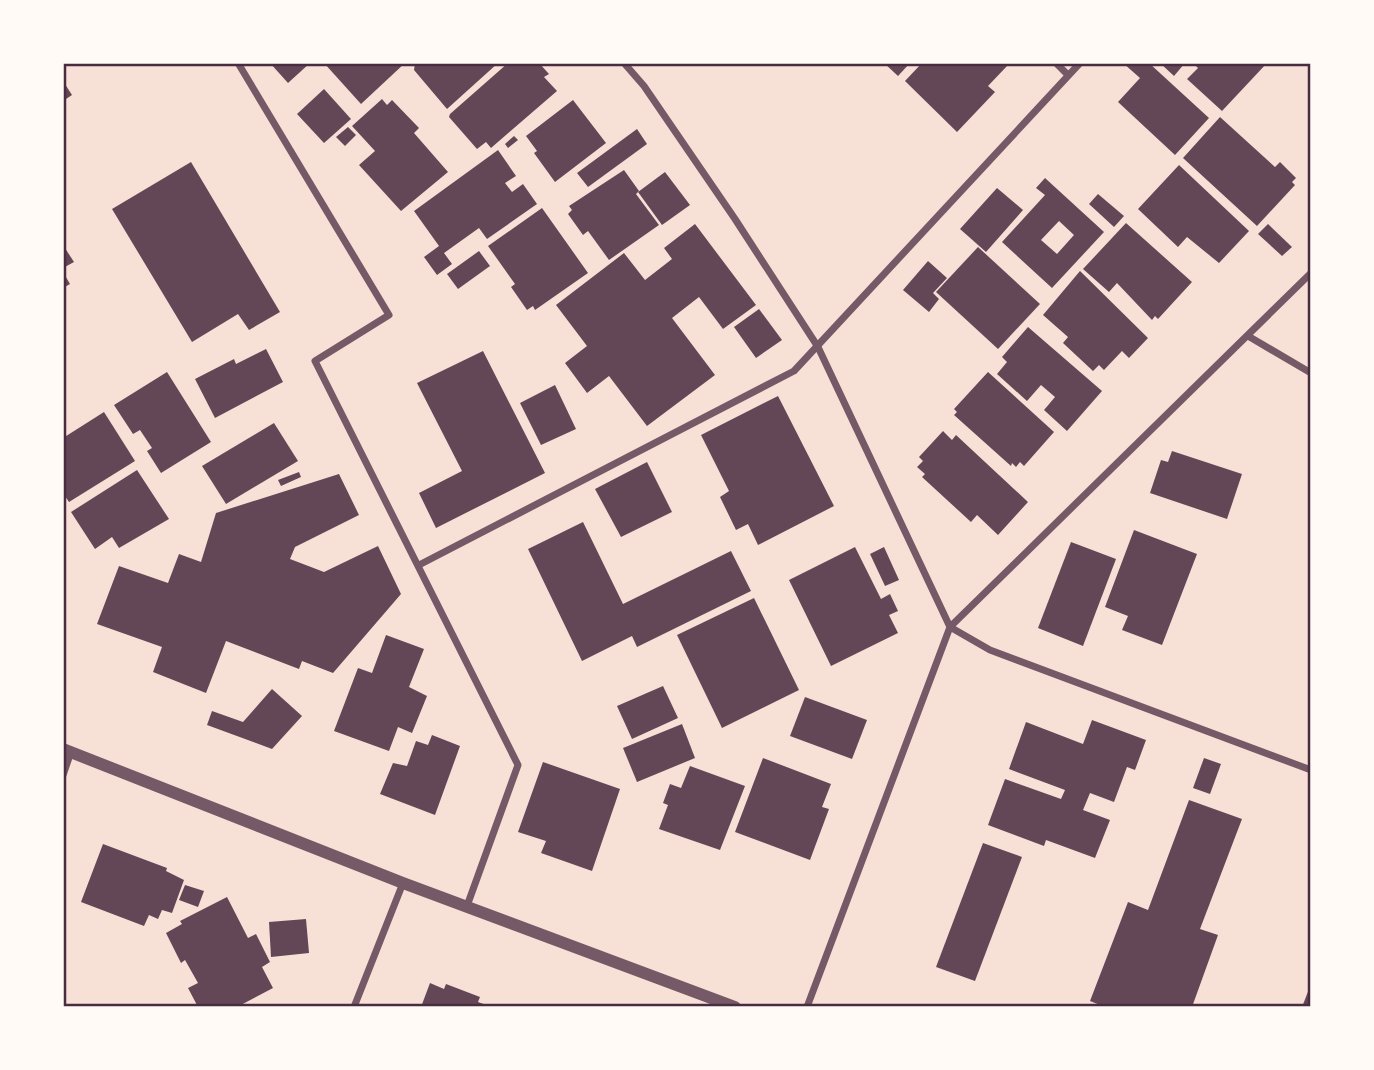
<svg xmlns="http://www.w3.org/2000/svg" width="1374" height="1070" viewBox="0 0 1374 1070" font-family="'Golos Text',sans-serif">
	<rect width="100%" height="100%" fill="#f7e1d7"/>
	<g fill="#644757" fill-rule="evenodd">
		<path d="M270 63H310L288 83Z"/>
		<path d="M324 63H405L361 104Z"/>
		<path d="M415 63H498L447 109 414 70Z"/>
		<path d="M508 63H539L549 74 544 77 557 91 491 148 486 142 477 149 449 117 450 114Z"/>
		<path d="M884 63H910L898 76Z"/>
		<path d="M922 63H1007L1008 65 988 86 995 92 957 132 905 81Z"/>
		<path d="M1123 63H1149L1209 118 1175 155 1118 102 1140 78Z"/>
		<path d="M1160 63H1185L1174 76Z"/>
		<path d="M1193 63H1267L1222 111 1187 79 1198 68Z"/>
		<path d="M63 81 72 95 63 101Z"/>
		<path d="M324 89 351 119 324 143 297 114Z"/>
		<path d="M382 99 387 105 392 100 419 128 414 133 448 172 401 211 359 165 375 151 352 126Z"/>
		<path d="M573 100 606 143 555 182 534 153 537 151 526 136Z"/>
		<path d="M1220 117 1275 167 1280 162 1296 178 1292 182 1295 185 1257 226 1183 158Z"/>
		<path d="M348 127 356 135 345 146 336 137Z"/>
		<path d="M637 129 647 144 588 187 577 173Z"/>
		<path d="M514 136 518 140 508 148 505 144Z"/>
		<path d="M498 150 516 176 505 183 512 192 523 184 537 204 487 239 479 228 444 253 452 264 437 275 424 257 439 246 414 211Z"/>
		<path d="M191 162 280 312 249 330 238 314 192 342 112 209Z"/>
		<path d="M1179 165 1249 231 1219 263 1187 237 1178 247 1138 209Z"/>
		<path d="M624 170 639 191 636 194 659 225 609 260 588 231 583 235 568 214 572 210 569 206Z"/>
		<path d="M665 172 690 205 662 225 638 192Z"/>
		<path d="M1045 178 1104 232 1052 288 1002 242 1045 195 1036 188ZM1059 221 1074 235 1057 254 1041 240Z"/>
		<path d="M997 188 1023 210 986 252 960 229Z"/>
		<path d="M1098 194 1124 216 1114 227 1089 204Z"/>
		<path d="M542 208 588 273 535 310 533 306 527 310 511 287 515 284 488 246Z"/>
		<path d="M1126 223 1192 282 1158 319 1155 316 1152 320 1117 283 1109 292 1083 269Z"/>
		<path d="M695 224 756 305 723 329 699 297 672 318 715 375 647 426 609 376 587 393 565 363 587 346 556 305 624 253 645 280 672 259 664 248Z"/>
		<path d="M1268 224 1292 247 1282 256 1258 234Z"/>
		<path d="M63 245 74 262 63 268Z"/>
		<path d="M978 247 1040 304 998 349 936 292Z"/>
		<path d="M479 251 490 266 458 289 447 274Z"/>
		<path d="M928 261 947 278 933 293 939 299 929 312 903 290Z"/>
		<path d="M1080 271 1148 338 1129 358 1122 351 1104 370 1099 365 1093 371 1063 343 1068 337 1043 315Z"/>
		<path d="M63 272 70 284 63 288Z"/>
		<path d="M759 309 782 340 756 358 734 327Z"/>
		<path d="M1028 327 1102 391 1067 431 1044 410 1055 397 1041 385 1027 401 997 374 1007 362 1002 357Z"/>
		<path d="M266 349 283 382 215 418 195 379 234 359 236 364Z"/>
		<path d="M483 351 545 473 436 528 419 493 462 471 417 383Z"/>
		<path d="M167 372 211 442 161 473 147 451 152 448 140 430 133 434 114 405Z"/>
		<path d="M988 372 1054 432 1024 466 1020 462 1016 467 1012 463 1011 466 954 415 957 412 954 409Z"/>
		<path d="M555 385 576 429 541 445 520 403Z"/>
		<path d="M778 396 834 506 758 545 748 524 736 530 720 497 729 491 701 435Z"/>
		<path d="M104 412 135 461 69 502 63 493V438Z"/>
		<path d="M274 423 298 461 226 504 202 466Z"/>
		<path d="M943 431 952 440 956 435 1028 502 998 535 977 515 971 522 922 477 925 474 917 467 923 461 919 457Z"/>
		<path d="M1172 451 1242 474 1227 519 1150 493 1161 460 1168 462Z"/>
		<path d="M647 462 672 512 621 537 595 489Z"/>
		<path d="M137 470 169 519 119 548 112 537 95 549 71 512Z"/>
		<path d="M299 472 301 477 281 486 278 480Z"/>
		<path d="M339 474 359 515 295 547 290 559 324 572 378 546 401 594 333 673 302 661 299 669 226 641 206 693 153 672 162 647 97 624 119 566 168 583 179 554 201 562 216 513Z"/>
		<path d="M583 522 623 604 731 551 751 591 637 647 632 636 582 661 528 549Z"/>
		<path d="M1134 530 1197 554 1162 645 1122 630 1128 616 1105 607Z"/>
		<path d="M1071 542 1116 559 1083 646 1038 628Z"/>
		<path d="M855 547 881 599 890 594 898 611 889 615 898 633 831 666 789 580Z"/>
		<path d="M884 547 899 580 885 586 870 554Z"/>
		<path d="M754 598 799 690 722 728 677 635Z"/>
		<path d="M386 635 424 649 409 687 427 696 412 733 398 727 389 751 334 731 358 668 372 673Z"/>
		<path d="M663 686 678 718 632 739 617 706Z"/>
		<path d="M272 689 302 716 272 749 207 725 212 711 243 722Z"/>
		<path d="M805 697 867 720 852 759 790 736Z"/>
		<path d="M1092 720 1146 740 1135 770 1127 767 1114 802 1090 793 1083 810 1110 820 1095 858 1046 840 1044 846 988 825 1005 779 1061 799 1065 790 1009 769 1026 722 1083 744Z"/>
		<path d="M682 724 695 758 637 782 623 748Z"/>
		<path d="M432 735 460 746 435 815 380 794 393 763 407 766 416 741 428 745Z"/>
		<path d="M763 758 831 784 822 807 829 809 810 860 735 832Z"/>
		<path d="M1204 758 1221 764 1210 794 1193 788Z"/>
		<path d="M543 762 620 789 592 871 541 853 546 841 518 832Z"/>
		<path d="M690 766 745 786 720 850 659 829 668 805 663 803 670 784 681 788Z"/>
		<path d="M1189 800 1242 819 1200 929 1218 935 1192 1007H1105L1090 1001 1128 902 1148 910Z"/>
		<path d="M983 843 1022 857 975 981 936 967Z"/>
		<path d="M103 844 167 868 166 871 184 880 172 913 162 910 158 919 149 915 144 926 81 902Z"/>
		<path d="M185 885 204 891 198 907 179 900Z"/>
		<path d="M227 897 248 938 256 934 270 962 262 967 273 988 237 1007H198L188 988 198 983 185 960 181 963 166 933 182 924 180 921Z"/>
		<path d="M306 919 309 953 271 957 269 922Z"/>
		<path d="M430 983 444 989 446 984 480 997 478 1002 492 1007H421Z"/>
		<path d="M1311 984V1007H1302Z"/>
	</g>
	<g fill="none" stroke-linecap="round" stroke-linejoin="round">
		<g stroke="#755966" stroke-width="7">
			<path d="M238 63 389 315 315 361 518 765 467 906"/>
			<path d="M624 63 644 86 735 219 818 347 950 627 990 650 1311 770"/>
			<path d="M1056 63 1068 75"/>
			<path d="M1248 336 1311 373"/>
			<path d="M419 565 794 371 1080 63"/>
			<path d="M63 775 71 752"/>
			<path d="M354 1007 403 883"/>
			<path d="M807 1007 950 627 1311 273"/>
		</g>
		<path stroke="#755966" stroke-width="12" d="M63 749 403 883 735 1007"/>
	</g>
	<rect width="1374" height="1070" fill="none" stroke="#fffaf5" stroke-width="130"/>
	<rect x="65" y="65" width="1244" height="940" fill="none" stroke="#4a2c40" stroke-width="2.5"/>
</svg>
